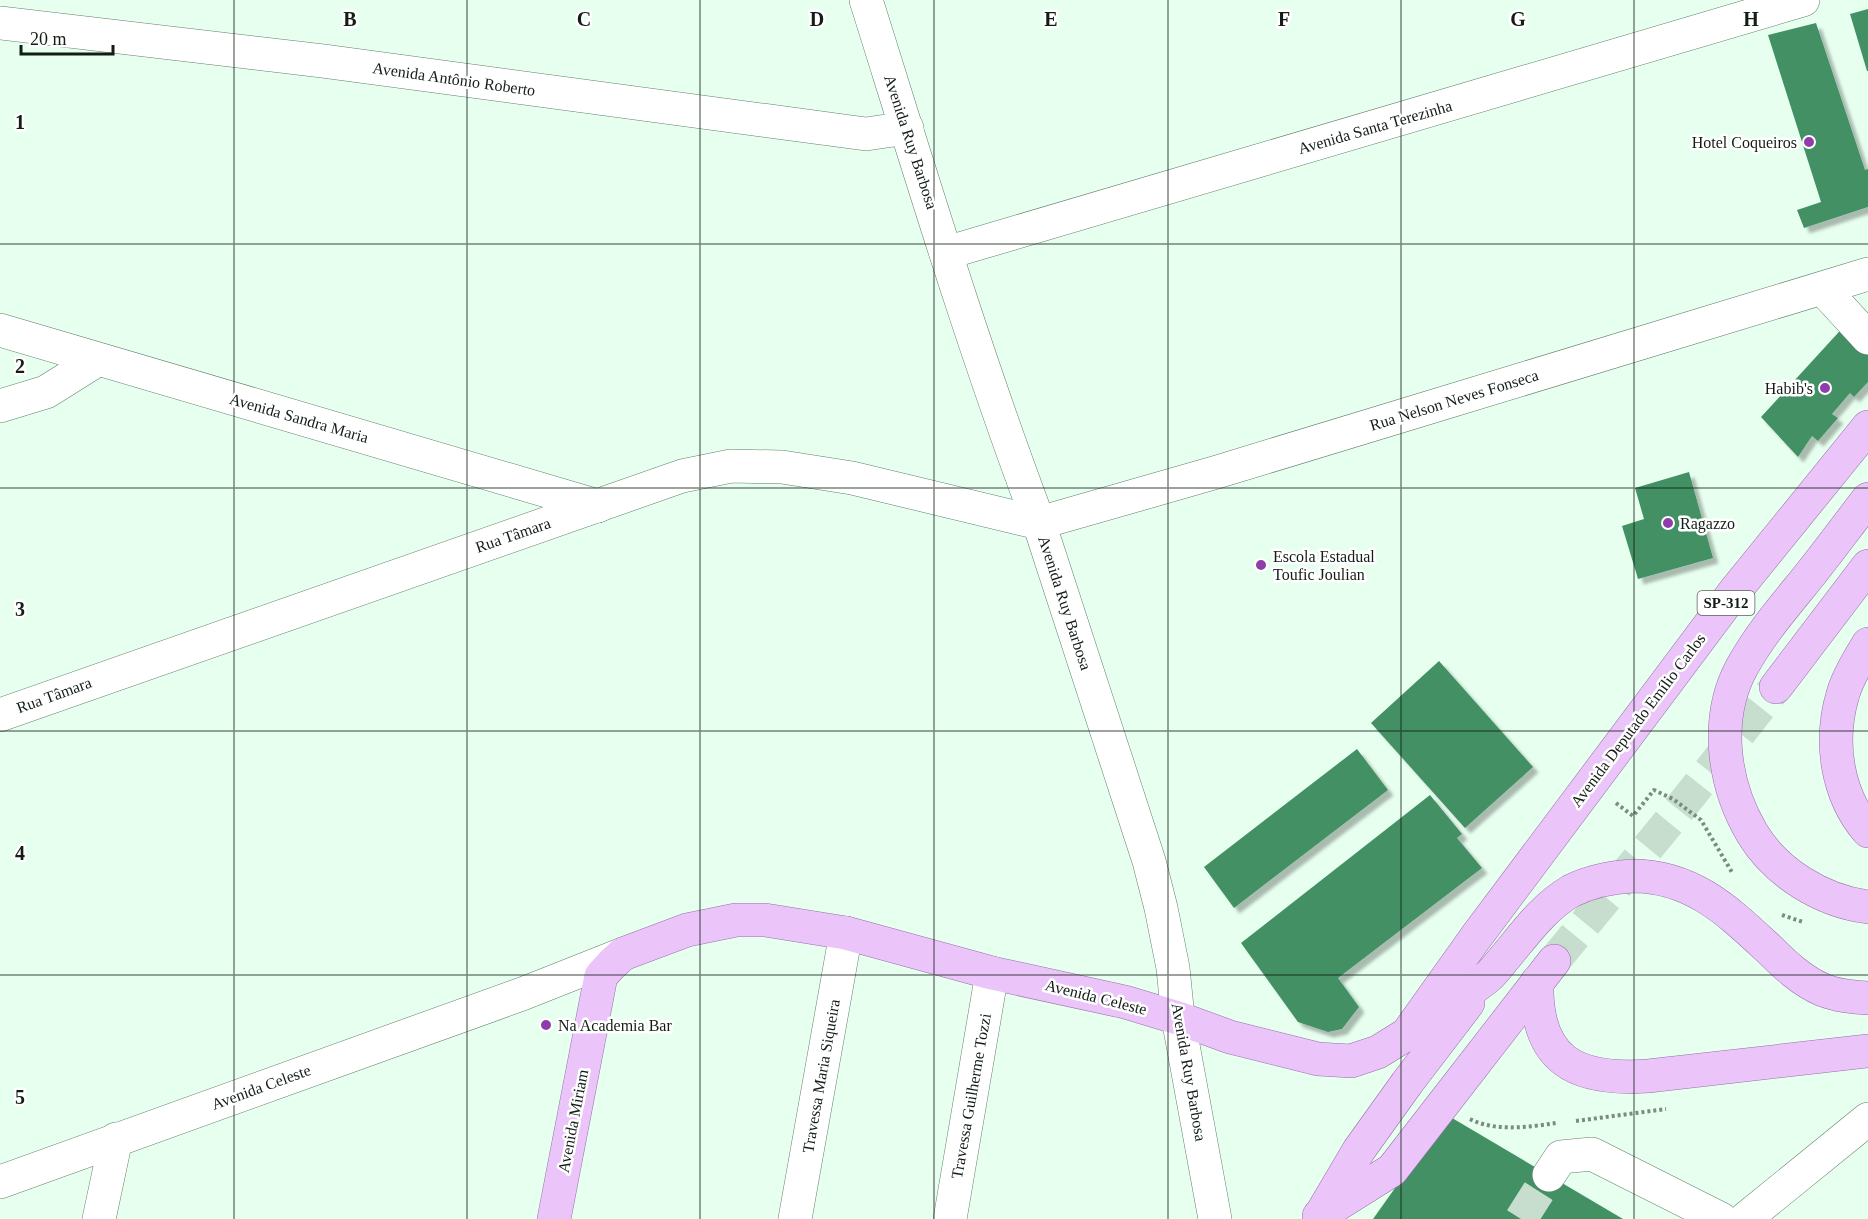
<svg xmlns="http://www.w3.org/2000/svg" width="1868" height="1219" viewBox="0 0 1868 1219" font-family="'Times New Roman',serif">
	<defs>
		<filter id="shadow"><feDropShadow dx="5.5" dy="5.5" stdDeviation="1.5" flood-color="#0004"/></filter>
	</defs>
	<rect width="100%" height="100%" fill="#e7ffef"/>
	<g fill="#439064" filter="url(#shadow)">
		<path d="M1868 9V71H1867L1850 14Z"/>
		<path d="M1816 23 1865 170 1868 169V207L1804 228 1797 210 1821 202 1768 35Z"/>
		<path d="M1848 322 1868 346V382L1854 397 1850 393 1832 414 1838 418 1818 441 1812 436 1798 457 1761 417Z"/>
		<path d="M1689 472 1713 558 1638 579 1622 526 1644 519 1635 488Z"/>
		<path d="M1439 661 1533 767 1465 828 1371 723Z"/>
		<path d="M1357 749 1388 790 1234 908 1204 867Z"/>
		<path d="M1430 795 1462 834 1457 838 1482 868 1338 978 1359 1007 1342 1029 1328 1032 1298 1022 1241 943Z"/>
		<path d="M1447 1115 1623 1219H1373Z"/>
	</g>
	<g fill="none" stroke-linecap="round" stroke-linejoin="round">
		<path stroke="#c7ddce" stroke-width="33" stroke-dasharray="33 16" stroke-linecap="butt" d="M1521 1219 1549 1175"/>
		<path stroke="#c7ddce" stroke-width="33" stroke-dasharray="33 16" stroke-linecap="butt" d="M1554 961 1673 817 1776 687"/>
		<g stroke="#647f6d" stroke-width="34">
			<g id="minor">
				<path d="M866 0C921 175 974 351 1039 523L1149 861 1161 908 1173 968 1178 1018 1215 1219"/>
				<path d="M0 23 323 61 866 134 907 128"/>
				<path d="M946 253 1803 0"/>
				<path d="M1823 289 1868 338"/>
				<path d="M0 330 598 506"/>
				<path d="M0 406 46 392 97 360"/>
				<path d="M1039 523 1217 472 1868 274"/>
				<path d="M0 715 682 476 731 466 782 467 852 478 1039 523"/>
				<path d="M1549 1175 1561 1157 1592 1154 1721 1219"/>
				<path d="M0 1182 522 994 623 954"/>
				<path d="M99 1219 116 1139"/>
				<path d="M795 1219 846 933"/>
				<path d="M950 1219 992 973"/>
				<path d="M1745 1219 1868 1119"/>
			</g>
		</g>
		<g stroke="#9670a7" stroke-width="34">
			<g id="major">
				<path d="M1868 499C1847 526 1826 555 1804 582 1782 609 1759 636 1742 667 1714 718 1723 784 1752 833 1776 873 1822 901 1868 907"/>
				<path d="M1868 644C1859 660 1848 676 1843 694 1829 740 1836 794 1868 831"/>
				<path d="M1776 687 1868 566"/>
				<path d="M1537 982C1535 1061 1576 1081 1648 1076L1868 1051"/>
				<path d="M1429 1018C1449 1004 1471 991 1489 976 1495 970 1501 962 1507 955 1526 932 1544 907 1571 891 1589 882 1613 877 1633 876 1692 876 1728 911 1769 949 1785 965 1802 981 1823 990 1838 996 1853 997 1868 998"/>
				<path d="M1323 1211 1359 1150 1407 1083 1468 1003"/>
				<path d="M1319 1216 1392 1170 1554 961"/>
				<path d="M554 1219 601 976 611 965 623 954 687 930 736 920H765L846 933 992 973 1125 1002 1178 1018 1230 1037 1318 1059 1351 1061 1378 1052 1407 1034 1476 937 1735 591 1868 427"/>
			</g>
		</g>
		<g stroke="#7b8b80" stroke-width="4" stroke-dasharray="3 3" stroke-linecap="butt">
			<path d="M1616 803 1633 816 1654 790 1673 799 1701 820 1733 874"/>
			<path d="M1782 915 1803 922"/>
			<path d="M1470 1119C1495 1132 1529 1127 1556 1123"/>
			<path d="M1576 1121 1666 1109"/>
		</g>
		<use href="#minor" stroke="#fff" stroke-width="33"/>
		<use href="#major" stroke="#ebc4f9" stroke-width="33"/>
	</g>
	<path fill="none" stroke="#131d16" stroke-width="1.5" stroke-opacity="0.55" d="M234 0V1219M467 0V1219M700 0V1219M934 0V1219M1168 0V1219M1401 0V1219M1634 0V1219M0 244H1868M0 488H1868M0 731H1868M0 975H1868"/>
	<g fill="#903dac" stroke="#fff" stroke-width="2">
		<circle cx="1809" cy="142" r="6"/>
		<circle cx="1825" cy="388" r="6"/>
		<circle cx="1668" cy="523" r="6"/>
		<circle cx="1261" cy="565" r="6"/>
		<circle cx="546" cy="1025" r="6"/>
	</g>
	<g text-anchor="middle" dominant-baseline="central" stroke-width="5" stroke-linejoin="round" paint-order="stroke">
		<rect fill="#fff" stroke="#5a615c" stroke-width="1.5" x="1697.5" y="591" width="57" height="24" rx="4.5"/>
		<g font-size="15" font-weight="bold" fill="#131d16">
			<text x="1726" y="603">SP-312</text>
		</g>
		<g font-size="16" fill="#131d16" stroke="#fff">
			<text transform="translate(454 79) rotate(8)">Avenida Antônio Roberto</text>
			<text transform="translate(1375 127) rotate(-16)">Avenida Santa Terezinha</text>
			<text transform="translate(911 142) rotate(72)">Avenida Ruy Barbosa</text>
			<text transform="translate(1454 400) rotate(-17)">Rua Nelson Neves Fonseca</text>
			<text transform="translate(299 418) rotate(16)">Avenida Sandra Maria</text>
			<text transform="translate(513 535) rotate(-19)">Rua Tâmara</text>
			<text transform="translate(1065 603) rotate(72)">Avenida Ruy Barbosa</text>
			<text transform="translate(54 695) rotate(-20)">Rua Tâmara</text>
			<text transform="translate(1638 720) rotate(-53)">Avenida Deputado Emílio Carlos</text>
			<text transform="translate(1096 997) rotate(14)">Avenida Celeste</text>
			<text transform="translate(1189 1072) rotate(80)">Avenida Ruy Barbosa</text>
			<text transform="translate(821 1076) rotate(-80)">Travessa Maria Siqueira</text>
			<text transform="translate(261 1087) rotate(-20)">Avenida Celeste</text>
			<text transform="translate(971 1096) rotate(-80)">Travessa Guilherme Tozzi</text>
			<text transform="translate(573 1121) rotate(-79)">Avenida Miriam</text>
		</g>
		<g font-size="16" fill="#131d16" stroke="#fff" text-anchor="start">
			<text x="1797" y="142" text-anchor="end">Hotel Coqueiros</text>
			<text x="1813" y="388" text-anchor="end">Habib's</text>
			<text x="1680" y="523">Ragazzo</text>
			<text x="1273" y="556">Escola Estadual<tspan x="1273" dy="18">Toufic Joulian</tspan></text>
			<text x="558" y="1025">Na Academia Bar</text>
		</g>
	</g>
	<g font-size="20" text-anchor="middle" font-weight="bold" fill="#131d16" stroke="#fff" stroke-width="5" stroke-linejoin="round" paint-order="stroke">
		<text x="350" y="26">B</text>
		<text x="584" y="26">C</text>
		<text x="817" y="26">D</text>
		<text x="1051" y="26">E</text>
		<text x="1284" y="26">F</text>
		<text x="1518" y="26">G</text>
		<text x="1751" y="26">H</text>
		<text x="20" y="129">1</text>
		<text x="20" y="373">2</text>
		<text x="20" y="616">3</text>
		<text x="20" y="860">4</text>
		<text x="20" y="1104">5</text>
	</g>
	<path d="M21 45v9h92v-9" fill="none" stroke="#131d16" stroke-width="3"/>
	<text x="30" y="45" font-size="18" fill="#131d16" stroke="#ffffff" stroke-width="4.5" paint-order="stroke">20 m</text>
</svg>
